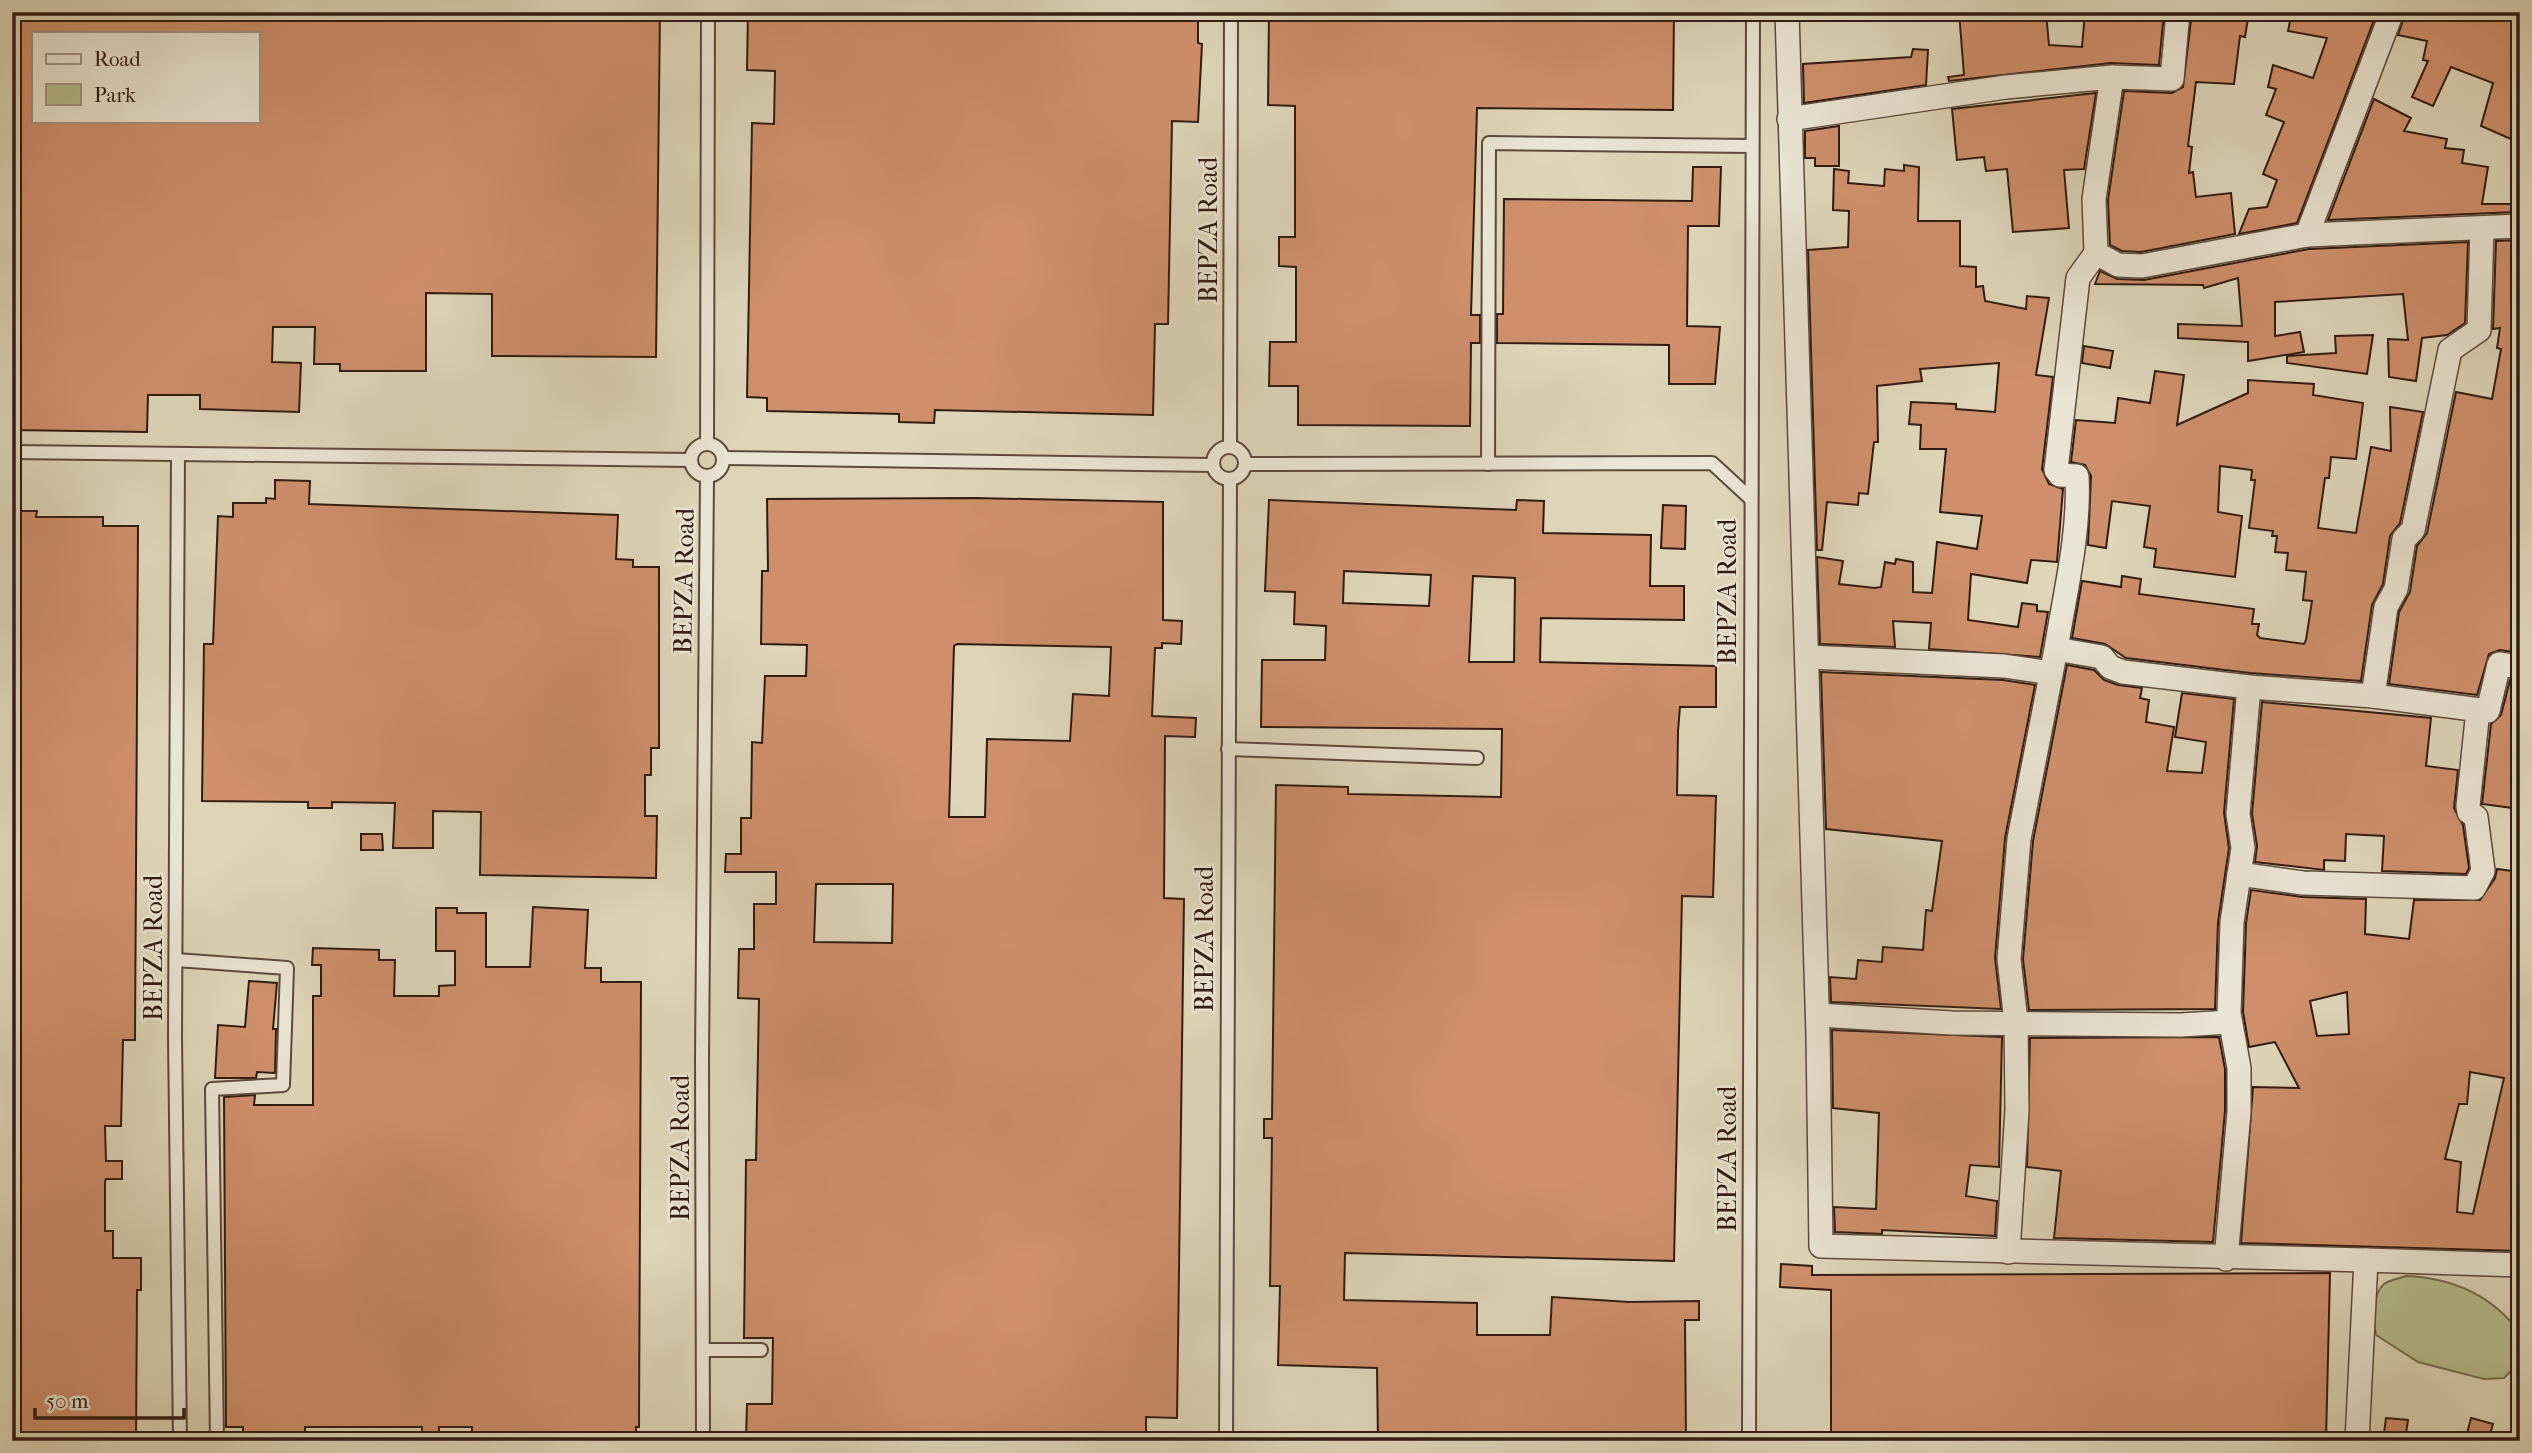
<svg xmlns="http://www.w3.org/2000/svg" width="2532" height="1453" viewBox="0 0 2532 1453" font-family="'IM FELL French Canon',serif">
	<rect width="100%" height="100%" fill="#ded5b9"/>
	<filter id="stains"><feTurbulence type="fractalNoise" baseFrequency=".00286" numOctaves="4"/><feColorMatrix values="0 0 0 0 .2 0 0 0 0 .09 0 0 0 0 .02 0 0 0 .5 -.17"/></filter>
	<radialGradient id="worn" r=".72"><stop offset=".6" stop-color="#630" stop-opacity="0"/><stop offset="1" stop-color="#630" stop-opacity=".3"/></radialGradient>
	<path fill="#b6bc8c" stroke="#746c4e" stroke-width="2" d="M2406 1276C2452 1278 2492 1295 2520 1333V1362L2504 1378 2484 1379 2418 1362 2376 1335C2373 1322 2372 1294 2384 1284 2389 1280 2400 1278 2406 1276Z"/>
	<g fill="#cf8f6c" stroke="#311c11" stroke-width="2" fill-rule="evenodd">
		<path d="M12 12H660L656 357 492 356V294L426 293V371H340V364H314L315 327H273L272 362 301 363 299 412 200 409V395H148L147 432 12 430ZM33 33H257V121H33Z"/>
		<path d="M748 12H1198V43L1202 44 1198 122 1172 121 1168 324H1155L1153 415 935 410 934 423 899 422V414L767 411V398L747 397 752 123 774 124 775 71 747 70Z"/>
		<path d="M1269 12H1674L1673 110 1477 108 1471 315H1480V343H1471L1470 426 1298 425V386H1269L1270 342H1296V267L1279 266V237H1295V106L1268 105Z"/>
		<path d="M1959 12H2046L2049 45 2082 47 2085 12H2164L2159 65 2111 63 1949 81 1948 77 1964 75Z"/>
		<path d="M2192 12H2249L2245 37 2240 36 2234 84 2196 82 2188 146 2192 147 2189 173 2193 172 2196 197 2231 193 2235 234 2141 252 2122 251 2110 245 2108 200 2124 91 2172 93 2183 87Z"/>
		<path d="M2292 12H2377L2297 223 2239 234 2249 209 2267 207 2277 180 2263 174 2284 122 2266 115 2276 89 2268 87 2273 65 2313 78 2327 38 2288 31Z"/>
		<path d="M2406 12H2520V143L2481 126 2493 83 2451 67 2433 106 2412 97 2428 61 2423 60 2427 41 2398 35Z"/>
		<path d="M1913 49 1928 50 1926 85 1804 103 1803 64 1911 57Z"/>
		<path d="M2096 93 2084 169 2064 170 2069 228 2013 232 2007 169 1986 171 1984 157 1957 160 1952 109Z"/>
		<path d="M2374 99 2411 118 2404 131 2447 139 2445 148 2464 150 2462 163 2488 167 2482 204H2516V212L2328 220Z"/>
		<path d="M1839 126V166H1815V158H1805V131Z"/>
		<path d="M1904 165 1919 167 1918 221H1960V266L1976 267V287L1983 286 1985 301 2026 309 2027 296 2049 298 2036 375 2053 377 2042 469 2049 484 2063 489 2057 562 2031 560 2027 583 1971 574 1968 620 2018 627 2022 603 2037 605V611L2048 612 2040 657 1929 649 1931 623 1893 621 1895 647 1820 644 1817 557 1843 561 1839 584 1875 588 1881 587 1885 562 1895 564 1896 559 1913 562V592L1932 593 1937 542 1977 549 1982 516 1940 512 1946 449H1920L1921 425 1909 424 1911 402 1956 404V409L1995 412 1999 363 1920 369 1922 381 1877 386 1878 442H1874L1868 494 1859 493 1858 505 1827 502 1822 550H1817L1808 250 1848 247 1849 211 1833 210 1834 169 1849 171 1848 183 1884 186 1885 169 1904 171Z"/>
		<path d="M1693 167H1721L1719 226H1688L1687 326 1720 327 1715 384H1669V345L1497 343V314H1503L1504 199 1692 201Z"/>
		<path d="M2520 240V653L2500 650 2489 654 2477 695 2389 684 2399 612 2410 592 2417 546 2427 533 2456 392 2492 399 2501 349 2497 348 2500 328 2493 329 2496 241Z"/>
		<path d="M2468 242 2465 323 2447 335 2422 338 2416 381 2389 377 2388 339 2408 340 2403 294 2275 302V336L2300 332 2304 352 2248 361V342L2178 338V324L2242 326 2238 278 2204 288 2203 285 2095 284 2100 271 2117 279 2144 280 2309 249Z"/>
		<path d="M2373 335 2367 374 2287 363V356L2336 353 2335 336Z"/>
		<path d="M2084 346 2113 351 2110 368 2082 363Z"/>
		<path d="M2155 371 2184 375 2177 425 2248 393V380L2314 384 2313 395 2363 403 2356 459 2331 457 2329 478H2325L2318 528 2356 533 2371 447 2391 451 2390 407 2423 412 2400 523 2390 536 2383 584 2372 605 2361 681 2250 673 2126 658 2105 644 2072 638 2082 581 2121 587 2122 576 2141 579 2139 594 2254 609 2252 624H2259L2257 635 2260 638 2304 644 2306 640 2312 601 2303 600 2306 572 2286 570 2288 553 2275 552 2277 536H2272L2273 531 2249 528 2255 480H2251L2252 470 2220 466 2218 512 2242 516 2235 577 2154 567 2156 549 2144 547 2150 506 2112 501 2106 548 2088 545 2091 476 2085 465 2071 462 2076 420 2115 423 2118 398 2150 403Z"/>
		<path d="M275 480 310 481 309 504 618 515 616 559 633 560V567H659V748H651V775H645V816H657L656 878 480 875 481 812 433 811V848H393L395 803 332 802V808H308V802L202 801 204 644H213L218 516 233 517V503H266V498L275 499Z"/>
		<path d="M976 498 1163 502V620L1182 621 1181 644 1162 643V648H1155L1152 716 1196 718 1195 737 1165 736 1164 898 1184 899 1177 1418 1146 1417V1441H746L747 1404H772L773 1338H744L746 1160H756L759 999 738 998 739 949H754V904H776V872H725L726 854H741V818H751L752 742 762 743 765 676H806L807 645 761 644 762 571H768L767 499ZM957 644 1111 647 1109 696 1073 694 1070 741 987 739 985 817H949L954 646ZM816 884H893L892 943 814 942Z"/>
		<path d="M1269 500 1516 510 1517 500 1544 501 1543 533 1651 535 1650 586H1684V620L1541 618 1540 662 1716 666V707H1680L1678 731 1677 795 1716 796 1713 897 1682 896 1674 1261 1345 1253 1344 1300 1477 1303V1335H1550L1552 1297 1629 1302 1699 1301V1320H1685L1686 1441H1378L1377 1368 1278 1365 1280 1286H1270L1272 1138H1264V1119H1272L1276 785 1348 787V794L1501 797 1502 729 1261 727 1262 660H1325L1326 626 1294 624 1295 592 1265 591ZM1344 571 1431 575 1429 606 1343 603ZM1473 576 1515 578 1514 662H1469Z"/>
		<path d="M1663 505 1686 506 1685 549 1661 548Z"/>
		<path d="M12 511H37L36 517H103V526H138L135 1040H123L121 1126H105L106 1161H122V1179H106L105 1182V1231H113V1258H141V1290H137L136 1441H12Z"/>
		<path d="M2067 665 2094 670 2104 680 2118 685 2142 688 2140 698 2149 700 2146 722 2174 727 2167 771 2202 773 2206 742 2175 737 2182 693 2234 699 2224 813 2229 848 2218 922 2215 1009 2029 1010 2023 959 2033 841Z"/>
		<path d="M1821 672 2003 680 2035 685 2005 838 1995 958 2001 1009 1831 1002 1830 977 1856 979 1858 960 1882 962 1883 947 1923 950 1926 910 1932 911 1942 841 1826 829Z"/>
		<path d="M2510 680 2520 681V809L2482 804 2491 724 2501 715Z"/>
		<path d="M2262 702 2431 718 2426 766 2458 770 2454 808 2463 825 2469 868 2466 874 2382 871 2384 836 2346 834 2345 861 2324 860V870L2255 862 2257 846 2252 814Z"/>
		<path d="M361 834H382L383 850H361Z"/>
		<path d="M2497 869 2520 872V1081L2516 1099 2520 1100V1251L2241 1243 2253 1087 2299 1088 2275 1042 2249 1047 2243 1012 2246 923 2251 890 2303 897 2366 899 2365 934 2409 939 2414 900H2480L2495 878ZM2347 992 2349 1034 2317 1036 2310 1001ZM2470 1072 2504 1078 2473 1214 2457 1212 2461 1162 2445 1159 2459 1104H2467Z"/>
		<path d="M533 907 588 910 585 968H601V982H641L639 1427H636V1432H608V1441H472V1427H439V1437H422V1427H305V1433H243V1427H226L224 1097 255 1095 254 1105H313V996H321V965H312L313 948 379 950V960H395L394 996H439V986L455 985V951H436V908H457V913H486V967H530Z"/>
		<path d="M249 981 277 983 273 1029H276L275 1073 257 1072 256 1078H215L218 1025 245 1027Z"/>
		<path d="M1832 1030 2002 1037 1999 1167 1970 1165 1966 1196 1997 1201 1995 1236 1882 1230V1234L1835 1232 1834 1207 1876 1209 1879 1113 1833 1108Z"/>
		<path d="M2219 1037 2225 1069V1111L2213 1242 2054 1238 2061 1171 2027 1167 2030 1038Z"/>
		<path d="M1781 1264 1812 1266V1275L2330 1273 2326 1441H1831V1290L1780 1287Z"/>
		<path d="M2386 1418 2408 1420 2405 1441H2383Z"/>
		<path d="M2471 1418 2493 1424 2488 1441H2465Z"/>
	</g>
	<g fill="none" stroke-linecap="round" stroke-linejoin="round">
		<g stroke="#5c4a3b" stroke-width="16">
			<g id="lane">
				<circle cx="707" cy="460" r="16"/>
				<path d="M707 444 708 12"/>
				<circle cx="1229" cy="463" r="16"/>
				<path d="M1230 447 1231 12"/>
				<path d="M12 452 691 460"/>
				<path d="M178 455 175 1037 180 1441"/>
				<path d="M723 458 1213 465"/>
				<path d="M1245 464 1712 463 1750 498"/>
				<path d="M1488 464 1489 143 1752 146"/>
				<path d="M1228 749 1477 758"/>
				<path d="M176 960 287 968 283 1085 212 1089 217 1441"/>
				<path d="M704 1350H761"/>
				<path d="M703 1441 702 1058 707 477"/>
				<path d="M1226 1441 1230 479"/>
				<path d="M1749 1441 1753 12"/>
			</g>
		</g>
		<g stroke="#5c4a3b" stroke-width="26">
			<g id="street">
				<path d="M1787 12 1818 1036 1821 1246 2366 1260 2357 1441"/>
				<path d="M2112 77 2172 79 2178 12"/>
				<path d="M1789 119 2006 87 2112 77 2094 199 2096 253 2118 265 2142 266 2307 235 2520 226"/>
				<path d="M2307 235 2392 12"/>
				<path d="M2096 253 2078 278 2056 470 2060 475 2077 476C2080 533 2065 593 2056 649L2102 657 2110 667 2123 672 2249 687 2238 814 2243 848 2232 922 2229 1013 2239 1068V1112L2226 1259"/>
				<path d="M1808 657 2004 666 2051 673"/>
				<path d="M2249 687 2373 696 2386 607 2396 589 2404 539 2413 530 2450 350 2479 330 2482 228"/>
				<path d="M2373 696 2488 711 2499 664 2520 667"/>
				<path d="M2239 874 2303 883 2474 888 2483 871 2476 817 2469 812 2468 806 2478 710"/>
				<path d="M1818 1015 1952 1023 2181 1025 2230 1022"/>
				<path d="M2008 1252 2017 1110 2016 1022 2009 959 2019 839 2056 649"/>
				<path d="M2366 1260 2520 1265"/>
			</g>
		</g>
		<use href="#lane" stroke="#eae4d2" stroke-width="12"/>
		<use href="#street" stroke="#eae4d2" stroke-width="23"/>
	</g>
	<g text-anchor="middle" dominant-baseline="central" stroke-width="5" stroke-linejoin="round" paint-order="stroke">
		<g font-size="26" fill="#311c11" stroke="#eae4d2">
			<text transform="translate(1208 230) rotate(-90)">BEPZA Road</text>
			<text transform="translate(684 581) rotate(-89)">BEPZA Road</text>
			<text transform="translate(1727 592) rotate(-90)">BEPZA Road</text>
			<text transform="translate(1204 939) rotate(-90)">BEPZA Road</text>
			<text transform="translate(153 948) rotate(-90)">BEPZA Road</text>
			<text transform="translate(680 1148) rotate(-90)">BEPZA Road</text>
			<text transform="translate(1727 1159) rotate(-90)">BEPZA Road</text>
		</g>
	</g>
	<rect width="2532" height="1453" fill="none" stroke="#ded5b9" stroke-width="42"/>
	<rect x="14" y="14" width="2504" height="1425" fill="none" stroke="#311c11" stroke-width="3.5"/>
	<rect x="21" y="21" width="2490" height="1411" fill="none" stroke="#311c11" stroke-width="2"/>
	<rect x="32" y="32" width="228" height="91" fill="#eae4d2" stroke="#a09485" stroke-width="2"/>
	<rect x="46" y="54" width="35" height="10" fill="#eae4d2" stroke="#a09485" stroke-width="2"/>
	<text x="94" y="66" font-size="21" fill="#311c11">Road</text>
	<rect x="46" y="84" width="35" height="21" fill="#b6bc8c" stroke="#a09485" stroke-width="2"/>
	<text x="94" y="102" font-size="21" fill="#311c11">Park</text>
	<path d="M35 1408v10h149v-10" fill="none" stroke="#311c11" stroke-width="3.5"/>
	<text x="46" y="1408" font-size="21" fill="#311c11" stroke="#eae4d2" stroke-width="5" paint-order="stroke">50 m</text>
	<rect width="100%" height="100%" filter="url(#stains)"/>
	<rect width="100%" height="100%" fill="url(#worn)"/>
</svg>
